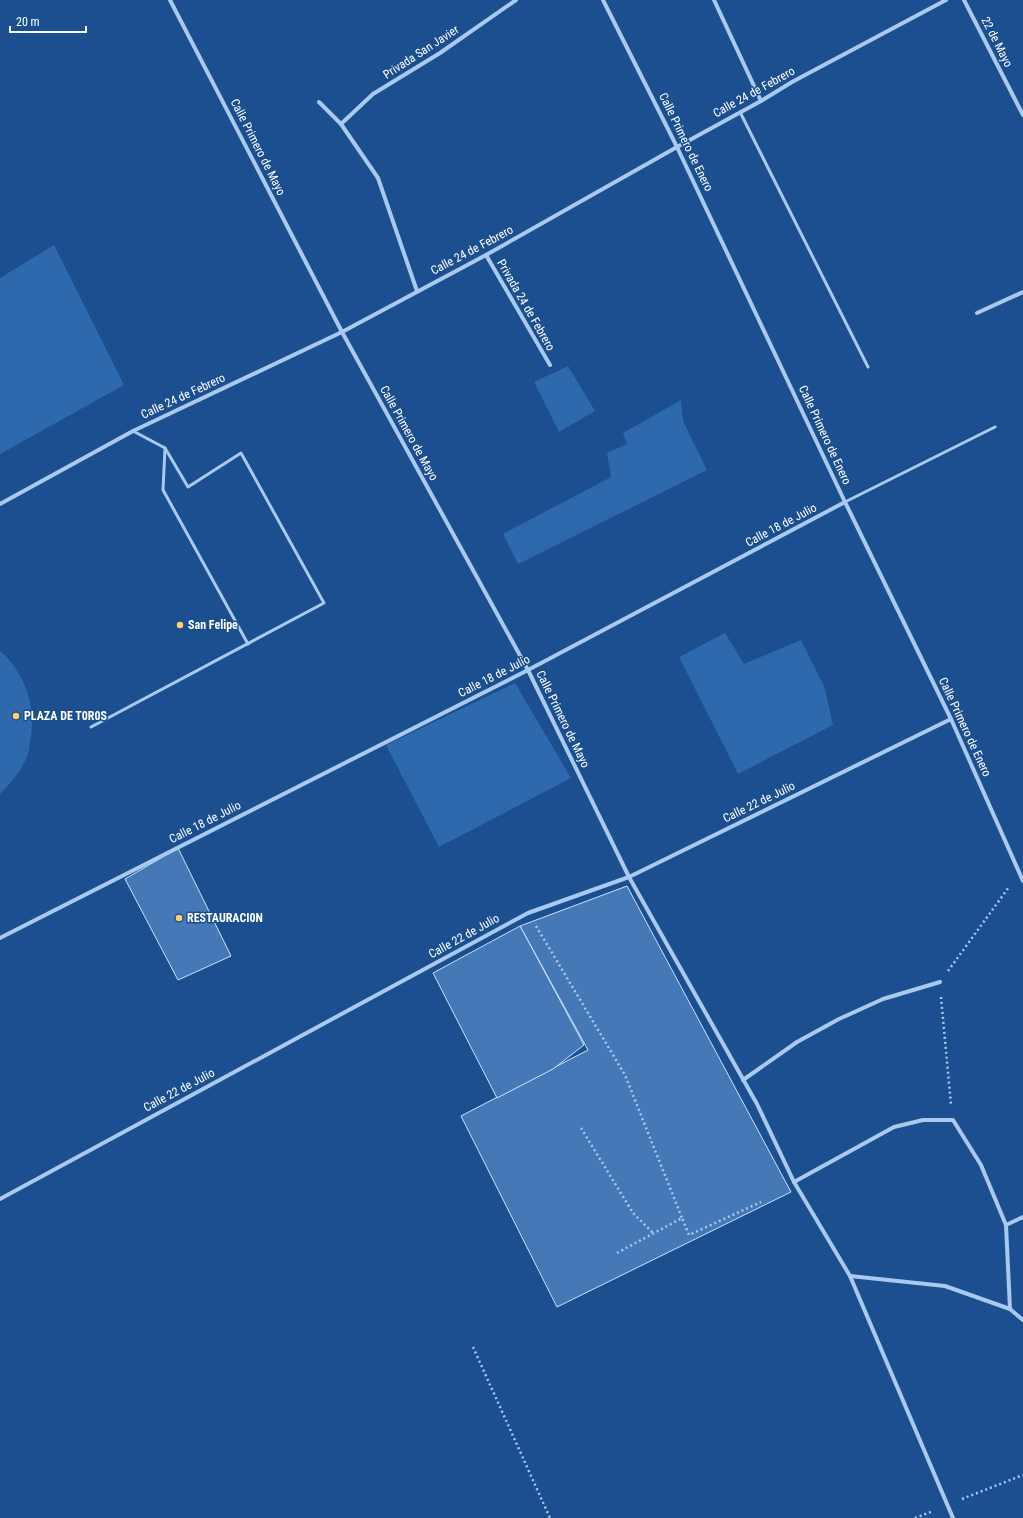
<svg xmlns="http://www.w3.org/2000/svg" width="1023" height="1518" viewBox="0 0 1023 1518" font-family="'Roboto Condensed',sans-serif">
	<rect width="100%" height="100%" fill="#1b4f8f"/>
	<g fill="#2e69ad">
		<path d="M54 245 124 385 0 454V278Z"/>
		<path d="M568 366 595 411 559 432 534 382Z"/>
		<path d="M681 400 683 421 707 470 518 564 503 534 611 477 607 453 627 444 623 433Z"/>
		<path d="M725 633 744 664 801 640 824 686 833 725 738 774 679 657Z"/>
		<path d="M0 651C26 673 37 709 30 742 29 747 29 753 27 757 20 772 11 783 0 794Z"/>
		<path d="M515 683 571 778 439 847 386 745Z"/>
	</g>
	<g fill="#4478b7" stroke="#cfe3fa">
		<path d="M178 848 231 956 178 980 125 879Z"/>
		<path d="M627 886 791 1192 557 1307 461 1116 588 1050 520 926Z"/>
		<path d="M520 926 584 1045 553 1069 497 1098 433 973Z"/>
	</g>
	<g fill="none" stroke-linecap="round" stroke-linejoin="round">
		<g stroke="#a9c9ee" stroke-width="2.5" stroke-dasharray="2 3" stroke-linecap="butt">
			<path d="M536 926 625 1075 682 1218"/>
			<path d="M948 971 1009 887"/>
			<path d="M941 997 951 1105"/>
			<path d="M581 1128 633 1213 654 1234"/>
			<path d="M617 1253 682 1218 689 1235 761 1202"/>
			<path d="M473 1347 550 1518"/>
			<path d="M962 1499 1023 1475"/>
			<path d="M915 1518 933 1511"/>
		</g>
		<g stroke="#a9c9ee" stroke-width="3">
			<path d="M740 112 868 367"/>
			<path d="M165 448 163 490 248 644"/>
			<path d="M845 502 995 427"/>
			<path d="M91 727 324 603 241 453 188 487 165 448 133 431"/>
		</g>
		<g stroke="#a9c9ee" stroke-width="4">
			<path d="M170 0 342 332 528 670 629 877 757 1104 794 1182 850 1276 953 1518"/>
			<path d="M603 0 677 147 845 502 951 719 1023 881"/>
			<path d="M714 0 761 101"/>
			<path d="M964 0 1023 115"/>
			<path d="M319 102 341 124 378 178 417 291"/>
			<path d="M341 124 373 94 440 53 516 0"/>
			<path d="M486 255 550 365"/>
			<path d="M977 313 1023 292"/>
			<path d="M0 504 133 431 342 332 486 255 677 147 761 101 792 82 946 0"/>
			<path d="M0 938 528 670 845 502"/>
			<path d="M743 1080 797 1042 839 1019 883 999 940 982"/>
			<path d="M794 1182 894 1127 923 1120H953L981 1165 1006 1225 1010 1309"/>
			<path d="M0 1199 528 913 629 877 951 719"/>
			<path d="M1006 1225 1023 1217"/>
			<path d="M850 1276 945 1286 1010 1309 1023 1320"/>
		</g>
	</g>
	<g fill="#ffd166" stroke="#1b4f8f" stroke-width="1.5">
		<circle cx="180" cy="625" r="4"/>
		<circle cx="16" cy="716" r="4"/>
		<circle cx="179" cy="918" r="4"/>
	</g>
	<g text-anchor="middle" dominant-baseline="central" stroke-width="3" stroke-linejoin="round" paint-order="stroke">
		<g font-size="12" fill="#fff" stroke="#1b4f8f">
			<text transform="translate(997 42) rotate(63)">22 de Mayo</text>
			<text transform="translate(421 52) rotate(-33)">Privada San Javier</text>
			<text transform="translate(754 92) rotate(-29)">Calle 24 de Febrero</text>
			<text transform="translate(686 142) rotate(64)">Calle Primero de Enero</text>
			<text transform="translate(258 147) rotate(63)">Calle Primero de Mayo</text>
			<text transform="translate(472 250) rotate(-28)">Calle 24 de Febrero</text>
			<text transform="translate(526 305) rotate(60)">Privada 24 de Febrero</text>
			<text transform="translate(183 396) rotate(-25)">Calle 24 de Febrero</text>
			<text transform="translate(409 433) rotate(61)">Calle Primero de Mayo</text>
			<text transform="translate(825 435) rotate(65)">Calle Primero de Enero</text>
			<text transform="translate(781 525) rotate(-28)">Calle 18 de Julio</text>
			<text transform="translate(494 676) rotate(-27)">Calle 18 de Julio</text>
			<text transform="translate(563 719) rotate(64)">Calle Primero de Mayo</text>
			<text transform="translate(965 727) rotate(65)">Calle Primero de Enero</text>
			<text transform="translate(759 802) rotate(-26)">Calle 22 de Julio</text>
			<text transform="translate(205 822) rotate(-27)">Calle 18 de Julio</text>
			<text transform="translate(464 936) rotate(-29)">Calle 22 de Julio</text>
			<text transform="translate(179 1090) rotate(-28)">Calle 22 de Julio</text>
		</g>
		<g font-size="12" font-weight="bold" fill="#fff" stroke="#1b4f8f" text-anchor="start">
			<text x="188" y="625">San Felipe</text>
			<text x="24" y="716">PLAZA DE T0R0S</text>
			<text x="187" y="918">RESTAURACI0N</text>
		</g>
	</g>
	<path d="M10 26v6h76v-6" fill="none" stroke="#ffffff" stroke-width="2"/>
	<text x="16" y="26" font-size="12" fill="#ffffff" stroke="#1b4f8f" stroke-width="3" paint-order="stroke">20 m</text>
</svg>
